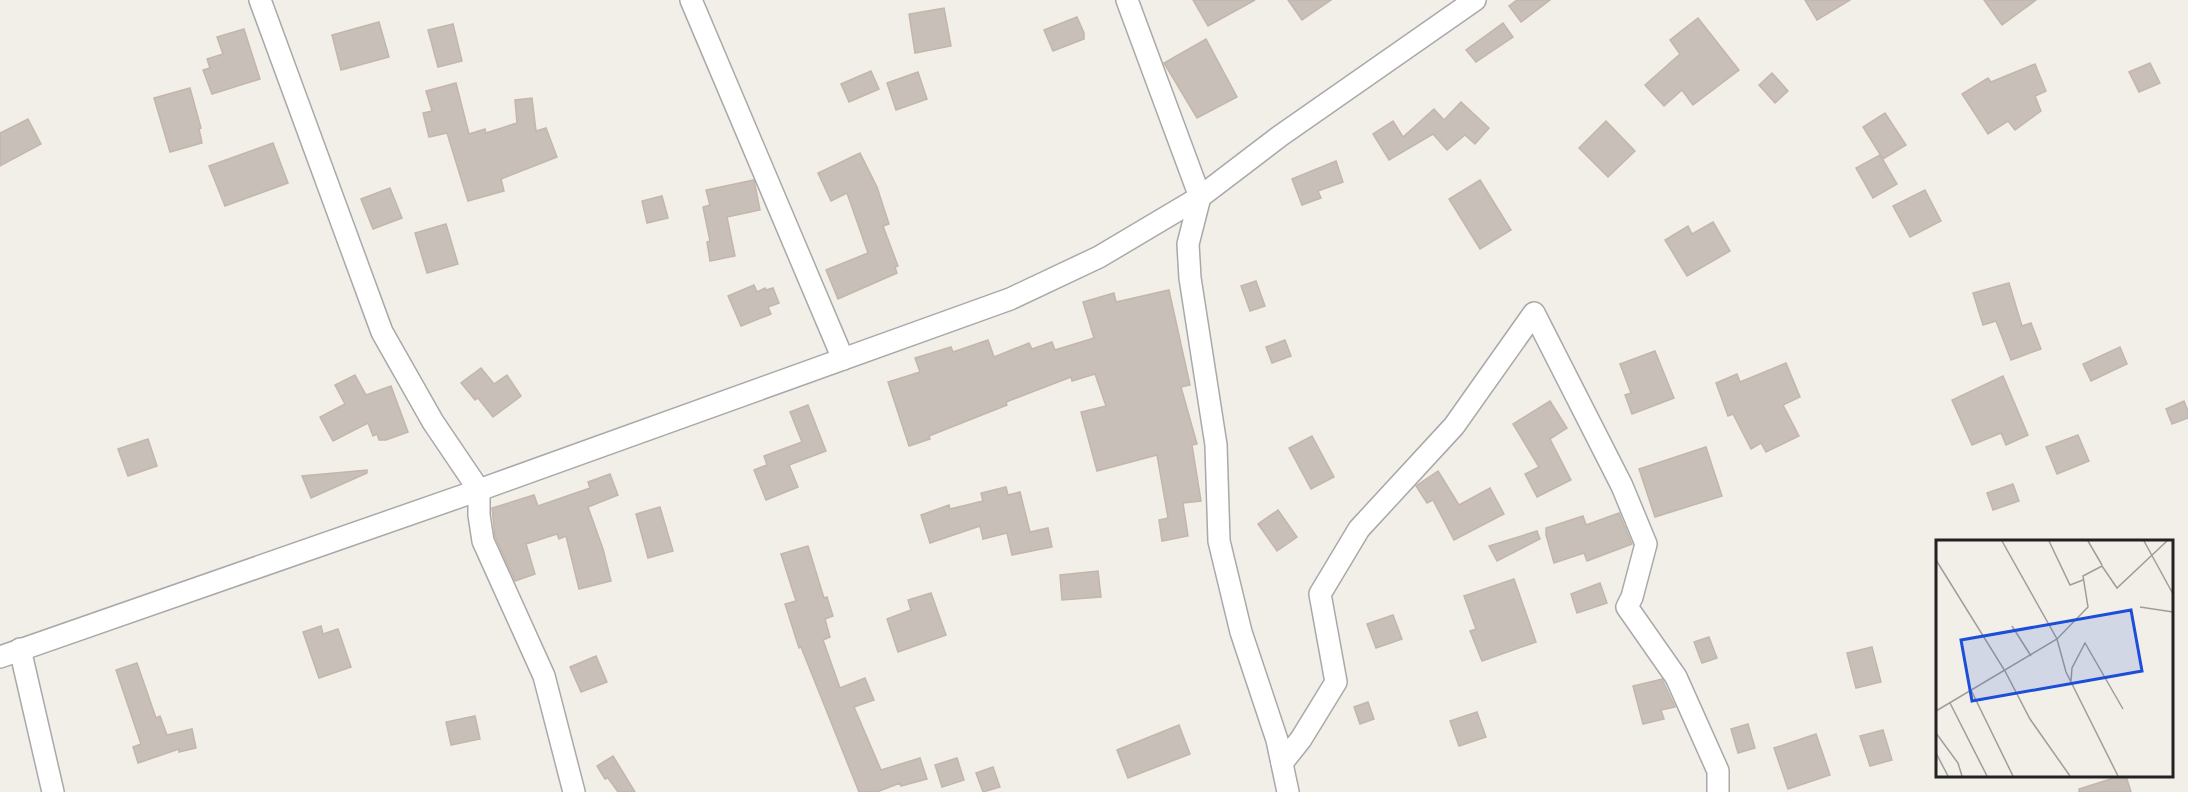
<svg xmlns="http://www.w3.org/2000/svg" width="2188" height="792" viewBox="0 0 2188 792" font-family="Rubik,sans-serif">
	<rect width="100%" height="100%" fill="#f2efe9"/>
	<g fill="#c7bfb8" stroke="#c4b6ab" stroke-width="1.5">
		<path d="M1193 0H1255L1208 26Z"/>
		<path d="M1288 0H1331L1302 20Z"/>
		<path d="M1517 0H1550L1521 22 1509 6Z"/>
		<path d="M1805 0H1850L1817 20Z"/>
		<path d="M1984 0H2036L2002 25Z"/>
		<path d="M944 8 951 46 915 53 909 14Z"/>
		<path d="M1077 17 1084 33V39L1053 51 1044 30Z"/>
		<path d="M1698 18 1739 70 1693 105 1682 90 1664 106 1645 85 1680 54 1670 40Z"/>
		<path d="M379 22 389 57 341 70 332 35Z"/>
		<path d="M1503 23 1513 37 1476 62 1466 50Z"/>
		<path d="M453 24 462 61 438 67 428 30Z"/>
		<path d="M244 29 260 79 212 94 203 70 210 68 207 59 223 54 217 37Z"/>
		<path d="M1206 39 1237 97 1197 118 1164 63Z"/>
		<path d="M2150 63 2160 83 2139 92 2129 72Z"/>
		<path d="M2035 64 2046 91 2035 96 2041 111 2015 130 2008 121 1988 134 1962 94 1988 78 1991 82Z"/>
		<path d="M871 71 879 89 849 102 841 84Z"/>
		<path d="M918 72 927 99 896 110 887 83Z"/>
		<path d="M1772 73 1788 91 1775 103 1759 85Z"/>
		<path d="M456 83 469 134 485 129 486 133 517 123 515 100 532 98 536 131 546 128 557 157 501 179 504 191 468 201 447 133 429 137 423 113 432 111 426 91Z"/>
		<path d="M190 88 201 128 199 129 202 143 170 152 154 98Z"/>
		<path d="M1461 102 1489 128 1475 144 1465 135 1447 150 1433 134 1389 160 1373 134 1393 121 1403 137 1434 109 1444 120Z"/>
		<path d="M1885 113 1906 145 1883 159 1863 127Z"/>
		<path d="M28 119 41 144 0 166V133Z"/>
		<path d="M1606 121 1635 151 1608 177 1579 148Z"/>
		<path d="M273 143 288 183 225 206 209 166Z"/>
		<path d="M860 153 877 187 889 224 883 226 898 266 895 267 897 273 838 299 826 270 868 253 847 193 831 201 818 173Z"/>
		<path d="M1880 155 1897 184 1873 198 1856 168Z"/>
		<path d="M1336 161 1343 182 1318 191 1321 198 1302 205 1292 179Z"/>
		<path d="M754 180 760 210 727 217 735 256 710 261 707 242 710 241 703 207 710 205 706 190Z"/>
		<path d="M1480 180 1511 230 1480 249 1449 199Z"/>
		<path d="M390 188 402 218 373 229 361 199Z"/>
		<path d="M1925 190 1941 221 1910 237 1893 206Z"/>
		<path d="M662 196 668 218 647 223 642 201Z"/>
		<path d="M1713 222 1730 251 1687 276 1665 240 1688 226 1692 234Z"/>
		<path d="M446 224 458 264 427 273 415 233Z"/>
		<path d="M1256 281 1265 306 1250 311 1241 286Z"/>
		<path d="M2009 283 2022 326 2031 323 2041 349 2011 360 1996 321 1983 325 1973 293Z"/>
		<path d="M754 285 757 292 765 288 766 290 773 288 779 303 768 307 771 314 741 326 728 296Z"/>
		<path d="M1169 290 1190 385 1181 387 1197 444 1192 445 1201 501 1183 503 1188 536 1162 541 1159 520 1168 518 1157 455 1097 471 1081 412 1106 406 1095 374 1072 381 1071 377 1006 402 1007 405 929 436 930 439 909 446 888 382 920 372 915 358 951 347 953 352 988 340 994 357 1029 343 1032 349 1052 342 1055 350 1094 338 1083 302 1114 293 1116 302Z"/>
		<path d="M1285 340 1291 356 1272 363 1266 347Z"/>
		<path d="M2120 347 2127 364 2091 381 2083 364Z"/>
		<path d="M1655 351 1674 398 1632 414 1625 395 1631 393 1620 364Z"/>
		<path d="M1786 363 1800 397 1783 405 1799 436 1766 452 1761 443 1751 449 1733 414 1728 416 1716 383 1737 374 1740 382Z"/>
		<path d="M481 368 494 384 507 375 521 396 493 417 478 398 475 400 461 383Z"/>
		<path d="M355 375 366 395 391 386 408 432 386 440H379L377 434 373 436 368 423 333 441 320 417 345 404 335 385Z"/>
		<path d="M2003 376 2028 435 2006 445 2001 433 1972 445 1952 400Z"/>
		<path d="M1550 401 1567 428 1550 439 1571 480 1537 497 1525 474 1539 467 1513 424Z"/>
		<path d="M2184 401 2188 411V418L2172 424 2166 409Z"/>
		<path d="M808 405 826 451 789 465 798 487 766 500 754 470 767 465 764 456 802 442 790 412Z"/>
		<path d="M2078 435 2089 461 2057 474 2046 447Z"/>
		<path d="M1312 436 1334 477 1311 489 1289 448Z"/>
		<path d="M148 439 157 466 128 476 118 449Z"/>
		<path d="M1706 447 1722 496 1655 517 1639 469Z"/>
		<path d="M367 470V473L311 498 302 476Z"/>
		<path d="M1438 471 1459 505 1490 488 1504 514 1454 540 1433 500 1427 503 1416 486Z"/>
		<path d="M610 474 618 495 588 507 603 549 611 581 579 589 566 536 559 539 557 534 526 544 535 574 515 581 495 536 492 508 534 495 538 506 590 488 588 482Z"/>
		<path d="M2013 484 2019 501 1993 510 1987 493Z"/>
		<path d="M1006 487 1008 495 1020 492 1030 532 1048 528 1052 547 1012 555 1007 533 983 539 980 526 930 543 921 515 949 505 950 509 983 501 981 493Z"/>
		<path d="M660 507 673 551 648 558 636 514Z"/>
		<path d="M1278 510 1297 537 1277 551 1258 524Z"/>
		<path d="M1619 513 1632 544 1587 561 1584 553 1554 563 1546 535V528L1583 516 1586 525Z"/>
		<path d="M1537 531 1540 539 1497 561 1489 546Z"/>
		<path d="M808 546 824 598 827 597 833 616 825 619 830 637 823 640 840 688 865 678 874 700 854 707 881 770 920 758 927 779 901 786 900 783 877 792H859L801 647 799 648 785 604 796 601 781 554Z"/>
		<path d="M1098 571 1101 597 1062 600 1060 575Z"/>
		<path d="M1514 579 1536 642 1482 661 1470 631 1476 629 1464 596Z"/>
		<path d="M1600 583 1607 603 1577 613 1571 594Z"/>
		<path d="M931 593 946 635 898 652 887 619 911 610 908 600Z"/>
		<path d="M1393 615 1402 639 1376 648 1367 624Z"/>
		<path d="M321 626 323 634 338 629 351 667 319 678 303 632Z"/>
		<path d="M1709 637 1717 658 1702 663 1694 642Z"/>
		<path d="M1872 647 1881 682 1856 688 1847 653Z"/>
		<path d="M596 656 607 682 581 692 570 667Z"/>
		<path d="M137 663 156 718 160 716 167 735 192 729 196 748 179 752V749L138 763 133 747 141 744 116 670Z"/>
		<path d="M1662 679 1675 707 1661 710 1664 719 1643 724 1633 686Z"/>
		<path d="M1368 702 1374 719 1360 724 1354 707Z"/>
		<path d="M1477 712 1486 737 1459 746 1450 721Z"/>
		<path d="M475 716 480 739 451 745 446 722Z"/>
		<path d="M1748 724 1755 748 1738 753 1731 729Z"/>
		<path d="M1179 725 1190 754 1128 778 1117 750Z"/>
		<path d="M1883 730 1892 760 1870 766 1860 736Z"/>
		<path d="M1816 734 1830 775 1788 789 1774 748Z"/>
		<path d="M613 756 635 792H618L608 778 605 779 597 766Z"/>
		<path d="M957 758 964 780 942 787 935 765Z"/>
		<path d="M993 767 1000 787 983 792 976 773Z"/>
		<path d="M2120 776H2126L2131 792H2079V789Z"/>
	</g>
	<g fill="none" stroke-linecap="round" stroke-linejoin="round">
		<g stroke="#a9a9a9" stroke-width="24">
			<g id="minor">
				<path d="M260 0 382 332 433 422 479 490V515L483 541 544 676 574 792"/>
				<path d="M691 0 843 359"/>
				<path d="M1127 0 1200 197 1188 244 1190 278 1216 445 1219 541 1241 632 1277 740 1288 792"/>
				<path d="M20 649 53 792"/>
				<path d="M0 657 479 490 1010 299 1099 257 1200 197 1280 136 1475 0"/>
				<path d="M1282 763 1301 739 1336 682 1320 594 1359 529 1454 426 1534 313 1622 486 1646 544 1632 597 1627 607 1676 677 1718 771V792"/>
			</g>
		</g>
		<use href="#minor" stroke="#fff" stroke-width="21"/>
	</g>
	<g transform="translate(1936 540)">
		<rect width="237" height="237" fill="#f2efe9"/>
		<path fill="none" stroke="#9f9d99" stroke-width="1.5" d="M66 1 121 99 130 132 182 236M113 1 134 45 147 40M152 1 166 25M208 1 237 54M0 20 69 131 94 179 134 236M204 67 237 72M76 86 95 116M135 141 136 128 149 103 187 169M35 150 77 236M14 163 51 236M0 171 121 99 152 67 147 36 166 26 181 48 231 1M0 193 22 223 26 236M0 213 12 236"/>
		<path fill="#1d4ed8" fill-opacity="0.15" stroke="#1d4ed8" stroke-width="3" d="M195 70 206 131 36 161 25 100Z"/>
		<rect width="237" height="237" fill="none" stroke="#222" stroke-width="3"/>
	</g>
</svg>
